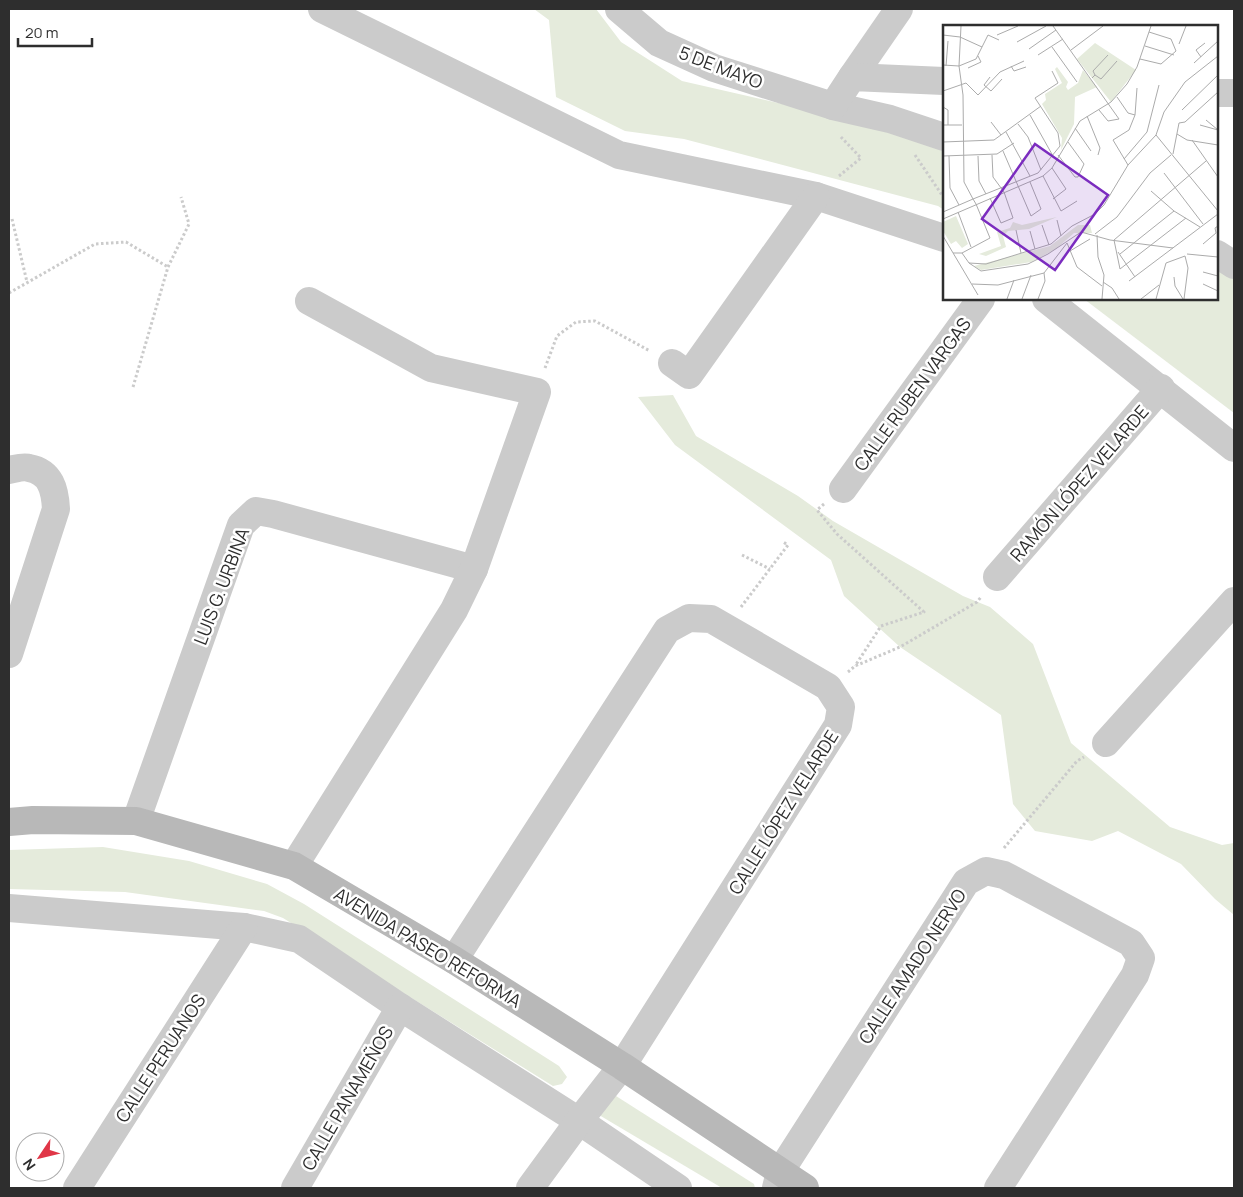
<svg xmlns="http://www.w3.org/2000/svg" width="1243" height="1197" viewBox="0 0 1243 1197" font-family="Manrope,sans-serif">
	<rect width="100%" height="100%" fill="#fff"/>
	<g fill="#e5ebdc">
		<path d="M534 9H596L621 42 682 81 944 141V210L938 206 684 139 625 131 556 97 549 20Z"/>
		<path d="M1217 262 1234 273V413L1084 299H1217Z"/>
		<path d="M673 395 696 436 798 496 833 521 963 596 990 607 1033 644 1071 743 1170 827 1222 845 1234 843V915L1215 899 1181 864 1118 831 1092 841 1035 831 1013 804 1001 715 900 647 844 596 831 560 675 445 638 397Z"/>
		<path d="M103 847 189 861 267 884 304 904 559 1066 567 1077 562 1084 553 1086 283 918 264 911 125 892 9 889V850Z"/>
		<path d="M616 1096 754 1184 755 1188H722L594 1112Z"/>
	</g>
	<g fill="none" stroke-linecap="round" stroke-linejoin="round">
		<g stroke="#cbcbcb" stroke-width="3" stroke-dasharray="2.5 2.5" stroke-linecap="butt">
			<path d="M915 155 944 198"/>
			<path d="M839 176 861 158 840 136"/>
			<path d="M12 219 27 282"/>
			<path d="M9 293 95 244 126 242 168 267"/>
			<path d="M545 368 557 336 576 322 595 321 650 351"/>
			<path d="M133 387 168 267 189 224 181 197"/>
			<path d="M824 504 817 510 837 534 924 612 881 626 855 666"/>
			<path d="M742 555 770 569"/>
			<path d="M741 607 788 545 783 542"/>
			<path d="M848 672 855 666 900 647 977 602 981 597"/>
			<path d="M1004 848 1077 761 1084 757"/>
		</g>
		<g stroke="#cbcbcb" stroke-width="28">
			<path d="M322 9 619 155 816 196 944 238"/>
			<path d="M852 77 899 9"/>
			<path d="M833 106 890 119 944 137"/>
			<path d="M1217 254 1234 265"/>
			<path d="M1046 299 1234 448"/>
			<path d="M672 363 689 375 816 196"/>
			<path d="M9 470C15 469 23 466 29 468 51 472 55 490 56 509L9 654"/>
			<path d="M843 489 981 299"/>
			<path d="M997 577 1161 388"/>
			<path d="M1106 743 1234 601"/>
			<path d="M136 821 241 525 256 511 273 514 474 569"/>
			<path d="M294 866 454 610 474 569 537 392 431 368 309 301"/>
			<path d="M9 908 244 927 299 939 400 1007 579 1121 678 1188"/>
			<path d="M454 960 667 630 689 618 711 619 828 687 841 707 838 725 622 1066 579 1121 530 1188"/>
			<path d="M77 1188 244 927"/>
			<path d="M295 1188 400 1007"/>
			<path d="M776 1188 780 1172 966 882 986 871 1004 875 1131 943 1141 958 1135 975 998 1188"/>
		</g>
		<g stroke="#cbcbcb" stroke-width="28">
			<path d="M619 9 659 43 714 68 833 106 852 77 944 81"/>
			<path d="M1217 93H1234"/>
		</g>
		<path stroke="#b8b8b8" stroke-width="28" d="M9 822 33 820 136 821 294 866 454 960 622 1066 805 1188"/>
	</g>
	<g text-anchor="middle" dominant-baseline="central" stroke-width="5" stroke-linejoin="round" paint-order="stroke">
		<g font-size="18" fill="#2e2e2e" stroke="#fff">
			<text transform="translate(721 67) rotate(21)">5 DE MAYO</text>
			<text transform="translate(912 394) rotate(-54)">CALLE RUBEN VARGAS</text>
			<text transform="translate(1079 483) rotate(-49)">RAMÓN LÓPEZ VELARDE</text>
			<text transform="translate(221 586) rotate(-69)">LUIS G. URBINA</text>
			<text transform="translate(783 812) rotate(-58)">CALLE LÓPEZ VELARDE</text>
			<text transform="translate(428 947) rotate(31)">AVENIDA PASEO REFORMA</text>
			<text transform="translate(912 966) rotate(-57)">CALLE AMADO NERVO</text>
			<text transform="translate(160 1058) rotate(-57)">CALLE PERUANOS</text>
			<text transform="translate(347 1098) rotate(-60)">CALLE PANAMEÑOS</text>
		</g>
	</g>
	<g transform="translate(943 25)">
		<rect width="275" height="275" fill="#fff"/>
		<path d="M152 18 193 45 168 77 134 34ZM114 42 125 57 123 62 125 65 135 58 140 45 154 62 132 72 131 99 118 125 119 113 99 79 103 75 102 69 119 58 112 44ZM13 191 25 219 19 223 13 216 8 219 0 206V197ZM114 192 86 204 65 206 60 211 63 222 43 231 36 229 58 221 54 207 67 203 70 197 79 200ZM135 200H147L149 208H131L113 224 88 237 38 245 31 241 107 221Z" fill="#e5ebdc"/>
		<path fill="none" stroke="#ababab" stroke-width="1" d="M18 1 16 41 20 70 21 157 30 174 95 148 117 121 115 108 92 73 115 58 109 46M110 1 176 94 165 96 156 85M0 10 17 12 39 22M54 10 75 1M74 17 103 1M236 19 243 1M202 21 231 30M109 22 134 57M86 24 113 5M128 25 160 1M95 30 120 14M258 32 253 25 262 18M197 34 218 39 233 26 228 14 206 7M251 38 275 16M0 40 16 41 33 34 45 10 56 15M3 41 5 16M68 41 71 46 83 42M25 43 38 37 35 31M152 50 158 54 174 36M47 52 41 60 48 66 59 54M149 53 152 50 150 46 165 30M0 66 23 58 35 70M35 70 57 47 81 36M174 72 185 88 192 90M0 82 5 85V100M239 85 275 50M87 90 110 131M144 91 157 123 155 130M263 95 275 105M48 97 58 110M75 99 85 112 98 145M0 100H19M257 100 275 105M132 103 148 126M63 107 87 151M234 109 244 115 275 120M213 110 275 186M249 115 275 152M0 117 51 115 98 81M60 126 88 191 98 184 87 157M230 129 236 98 242 97 275 67M115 130 132 152H135L141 139 125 117M0 131 54 129 71 118M6 131 7 163 16 180M35 131 36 156 43 169M181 134 204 107 216 60M185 140 170 115 186 105 192 90 194 63M109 143 123 164 110 174M221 148 260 199M100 151 118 186 134 176M208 166 231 186 257 202M47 173 58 198 70 193 61 167 50 152 49 130M0 187 30 174 33 179M15 187 28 222M243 193 177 244 171 215 263 136M0 194 100 151 109 143 137 96 168 77 184 59 194 42 208 1M114 195 118 211M99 200 106 220M73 205 78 228M87 206 92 224M152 209 174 192 207 148 228 130M154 210 155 232 161 250 159 274M0 211 35 270M124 218 134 242 159 261M260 219 273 208 272 203 275 201M127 226 147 214M175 227 192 252M10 228H19L47 213 33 179M19 228 26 238 38 246 85 239 105 229 138 207 167 215 230 223M177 229 231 186M244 229 275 232M26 238 43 239 108 219 129 201 152 189 161 180 185 140 213 110 221 87 242 57 275 31M260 247 275 251M231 252 232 261 240 274M186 256 275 189M160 257 169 263 176 274M29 259 55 260 101 248 124 218M260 259 275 266M64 274 71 255M79 274 88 250M95 274 102 256 101 248M198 274 216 260M213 274 223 238 242 231M241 274 245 243 242 231"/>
		<path fill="#7b2cbf" fill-opacity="0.15" stroke="#7b2cbf" stroke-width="2.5" d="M92 119 165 170 112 245 39 194Z"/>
		<rect width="275" height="275" fill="none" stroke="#2e2e2e" stroke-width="2.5"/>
	</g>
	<rect width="1243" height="1197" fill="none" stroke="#2e2e2e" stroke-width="20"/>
	<g transform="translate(40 1157) rotate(235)"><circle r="24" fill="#ffffff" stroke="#ababab"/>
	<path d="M0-4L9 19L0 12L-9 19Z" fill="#e03647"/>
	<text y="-8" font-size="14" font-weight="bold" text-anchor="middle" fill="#2e2e2e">N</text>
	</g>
	<path d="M18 38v8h74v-8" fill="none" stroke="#2e2e2e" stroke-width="2.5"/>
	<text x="25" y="38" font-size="15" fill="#2e2e2e" stroke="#ffffff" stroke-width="4" paint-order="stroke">20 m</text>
</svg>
